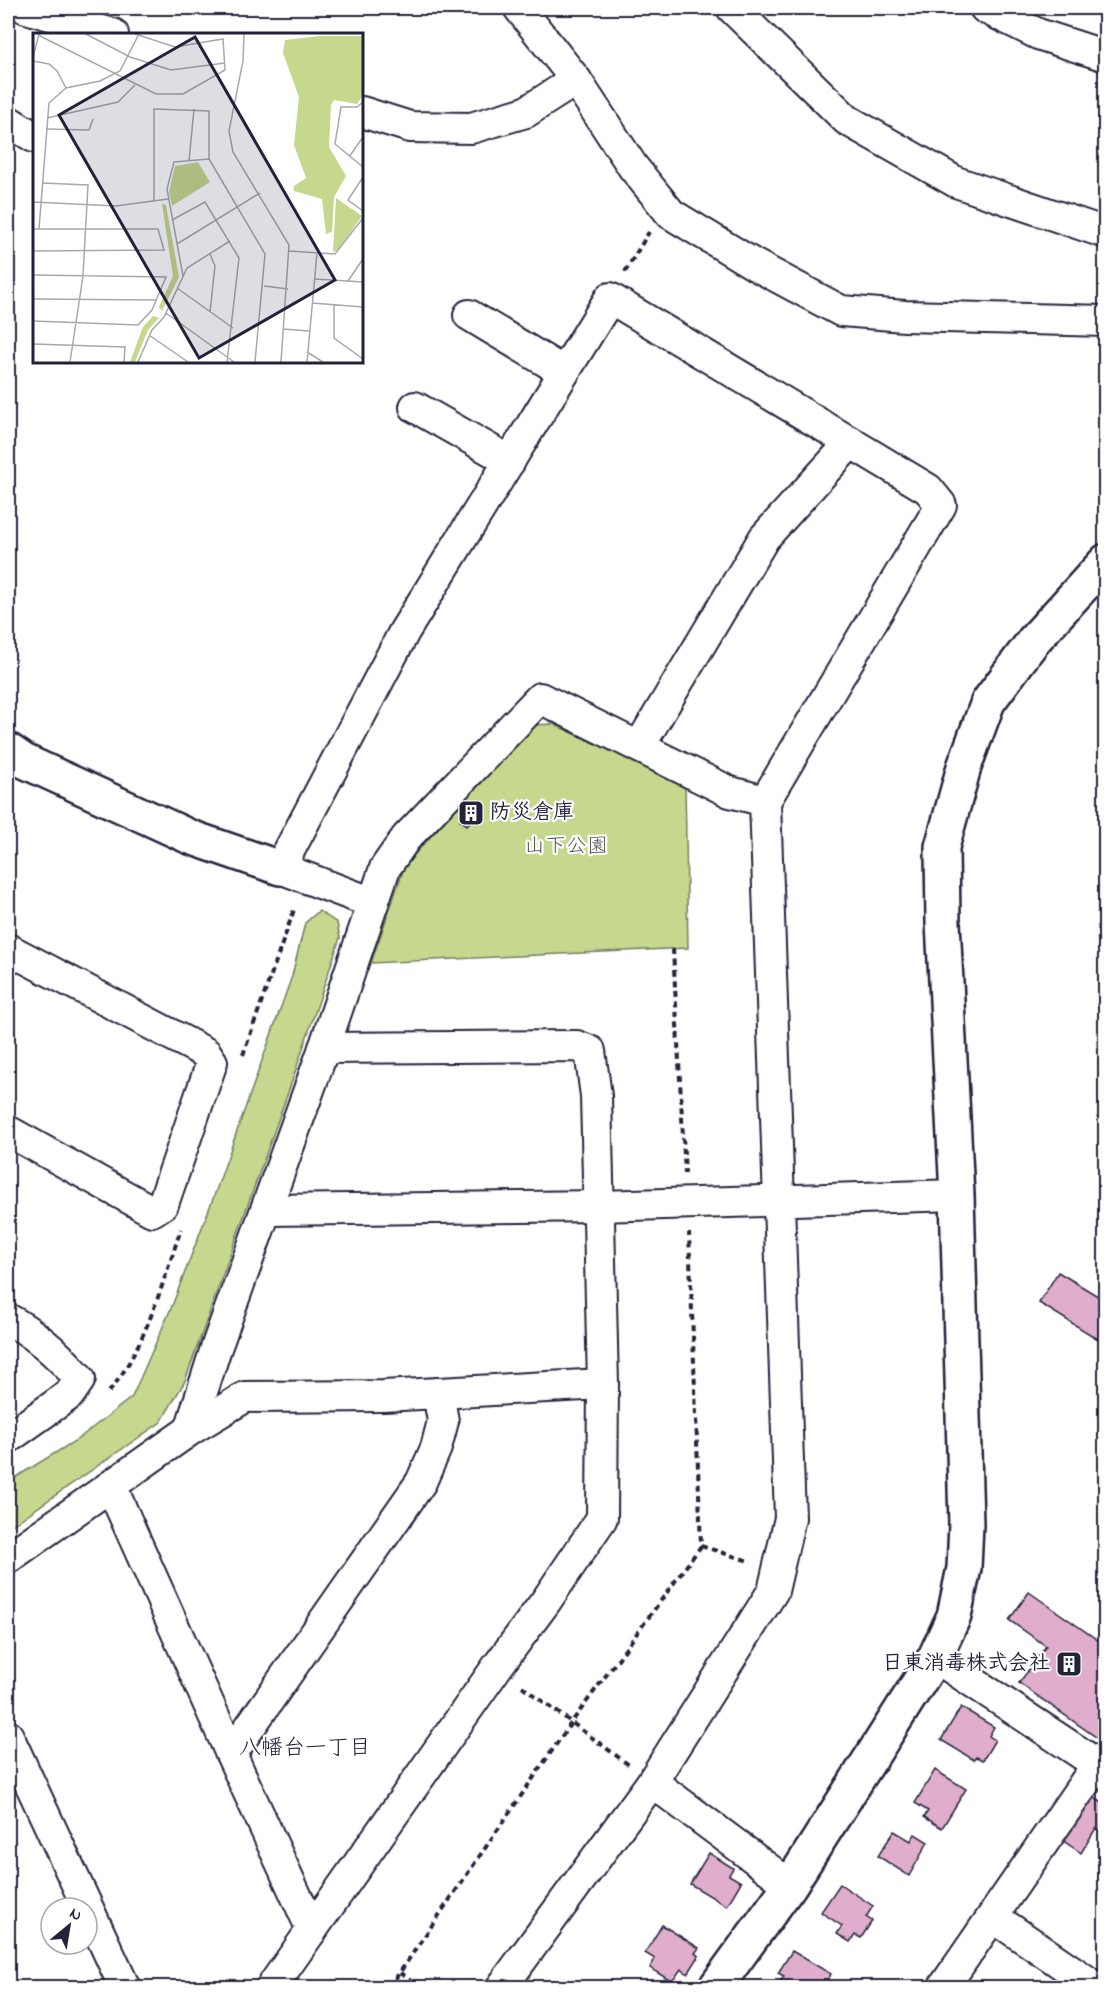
<svg xmlns="http://www.w3.org/2000/svg" width="1113" height="1995" viewBox="0 0 1113 1995" font-family="'Indie Flower','Klee One',sans-serif">
	<rect width="100%" height="100%" fill="#fff"/>
	<filter id="ink" filterUnits="userSpaceOnUse"><feTurbulence type="fractalNoise" baseFrequency=".0167" numOctaves="2"/><feDisplacementMap in="SourceGraphic" scale="12" xChannelSelector="R" yChannelSelector="G"/><feConvolveMatrix kernelMatrix="1 2 1 2 8 2 1 2 1" color-interpolation-filters="sRGB"/></filter>
	<g filter="url(#ink)">
		<g fill="#c6d88d" stroke="#747d64" stroke-width="1.5">
			<path d="M553 724 685 784 688 948 371 963 405 865 531 725Z"/>
			<path d="M319 911 337 923 340 938 291 1084 185 1381 161 1422 8 1528V1482L78 1439 132 1397 172 1306 214 1196 292 976 305 923Z"/>
		</g>
		<g fill="#e0aecc" stroke="#22223b" stroke-width="1.5">
			<path d="M475 801 482 807 467 825 460 820Z"/>
			<path d="M1058 1272 1106 1301V1344L1039 1303Z"/>
			<path d="M1029 1592 1106 1646V1744L1019 1683 1046 1646 1009 1620Z"/>
			<path d="M961 1707 994 1727 989 1736 995 1740 983 1760 976 1757 974 1760 941 1740Z"/>
			<path d="M935 1770 966 1789 942 1828 924 1817 928 1811 915 1803Z"/>
			<path d="M1090 1795 1101 1802 1106 1796V1834L1096 1828 1081 1853 1062 1840Z"/>
			<path d="M894 1831 911 1841 915 1834 928 1842 909 1876 878 1856Z"/>
			<path d="M709 1853 733 1868 729 1875 741 1882 727 1906 690 1884Z"/>
			<path d="M840 1884 873 1906 866 1917 872 1921 861 1938 855 1935 850 1942 837 1934 842 1926 821 1912Z"/>
			<path d="M662 1925 699 1948 695 1953 699 1956 688 1974 681 1969 672 1982 650 1968 655 1959 645 1953Z"/>
			<path d="M792 1951 831 1974 824 1988H789L780 1982 784 1976 778 1973Z"/>
		</g>
		<g fill="none" stroke-linecap="round" stroke-linejoin="round">
			<g stroke="#22223b" stroke-width="34">
				<g id="minor">
					<path d="M26 8 113 34"/>
					<path d="M519 8 576 80 633 167 671 214 755 265 841 311 905 316 1106 321"/>
					<path d="M732 8 847 120 956 182 1106 233"/>
					<path d="M985 8 1038 34 1106 56"/>
					<path d="M362 112 410 127 471 128 526 112 576 80"/>
					<path d="M8 121 34 137"/>
					<path d="M469 315 564 372"/>
					<path d="M415 407 510 461"/>
					<path d="M639 747 764 538 851 442"/>
					<path d="M373 903 280 868 404 632 610 298 928 489 941 505 765 801 790 1518 773 1591 652 1782 501 1988"/>
					<path d="M8 949 206 1053 212 1062 163 1204 152 1211 8 1131"/>
					<path d="M267 1210 599 1206 957 1195"/>
					<path d="M8 1319C36 1334 59 1355 80 1379L69 1395 8 1438"/>
					<path d="M190 1430 215 1351 324 1048 385 868 406 838 540 698 730 792 765 801"/>
					<path d="M111 1486 231 1754 312 1930"/>
					<path d="M8 1558 190 1430 245 1397 383 1396 603 1384"/>
					<path d="M935 1657 1106 1770"/>
					<path d="M8 1736 125 1988"/>
					<path d="M231 1754 421 1482 436 1448 443 1421 438 1393"/>
					<path d="M652 1782 790 1885"/>
					<path d="M993 1917 1097 1988"/>
					<path d="M271 1988 497 1667 546 1601 602 1518 603 1384 596 1096 590 1051 577 1046 324 1048"/>
					<path d="M943 1988 1097 1765"/>
				</g>
			</g>
			<g stroke="#22223b" stroke-width="38">
				<g id="tertiary">
					<path d="M8 750 24 761 190 837 280 868"/>
					<path d="M715 1988 790 1885 935 1657 954 1616 964 1568 966 1524 957 1195 943 923 942 847 964 767 988 702 1034 640 1106 561"/>
				</g>
			</g>
			<g stroke="#22223b" stroke-width="4" stroke-dasharray="6 4.5" stroke-linecap="butt">
				<path d="M625 272 649 232"/>
				<path d="M673 949 685 1174"/>
				<path d="M243 1055 295 907"/>
				<path d="M109 1392C146 1346 162 1284 181 1229"/>
				<path d="M701 1546 749 1561"/>
				<path d="M522 1686 629 1765"/>
				<path d="M400 1973 421 1988"/>
				<path d="M389 1988 571 1723 701 1546 689 1233"/>
			</g>
			<use href="#minor" stroke="#fff" stroke-width="30"/>
			<use href="#tertiary" stroke="#fff" stroke-width="33"/>
		</g>
	</g>
	<defs>
		<g id="building-square" transform="scale(1.35)"><rect x="-9" y="-9" width="18" height="18" rx="4" fill="#22223b" stroke="#fff"/><path d="M-4-6H4V6H1V3H-1V6H-4ZM-2.5-4.3h1.7v1.8h-1.7ZM.8-4.3h1.7v1.8H.8ZM-2.5-1h1.7V.8h-1.7ZM.8-1h1.7V.8H.8Z" fill="#fff"/></g>
	</defs>
	<g fill-rule="evenodd">
		<use href="#building-square" x="471" y="813"/>
		<use href="#building-square" x="1069" y="1664"/>
	</g>
	<g text-anchor="middle" dominant-baseline="central" stroke-width="4.5" stroke-linejoin="round" paint-order="stroke">
		<g font-size="21" font-weight="bold" fill="#22223b" stroke="#fff" text-anchor="start">
			<text x="490" y="813">防災倉庫</text>
			<text x="1050" y="1664" text-anchor="end">日東消毒株式会社</text>
		</g>
		<g font-size="21" fill="#535954" stroke="#fff">
			<text x="566" y="847">山下公園</text>
		</g>
		<g font-size="22" fill="#22223b" stroke="#fff">
			<text x="305" y="1749">八幡台一丁目</text>
		</g>
	</g>
	<g transform="translate(33 33)">
		<rect width="330" height="330" fill="#fff"/>
		<path d="M287 3H330V62L324 71 301 67 298 72 296 114 313 143 301 164 299 199 293 201 289 166 261 158V153L273 145 261 112 266 64 250 20 252 7ZM165 129 177 149 139 173 136 159 142 133ZM303 165 329 183 305 217 300 219ZM129 171 133 172 146 244 129 278 126 274 140 243ZM120 283 126 285 115 297 102 329H97L110 294Z" fill="#c6d88d"/>
		<path fill="none" stroke="#a7a7b1" stroke-width="1.5" d="M53 1 97 24 138 37 192 30M211 1 210 28 196 98 200 119 256 212 248 329M5 2 123 61H150L192 37 190 6 142 14 102 1M0 24 6 1M0 28 16 31 24 38 33 55M330 69 324 74H308L302 111 330 134M14 85 85 69 102 52M13 96 56 97 60 86M316 124 330 104M156 128 161 76M330 144 315 167 330 178M9 150 55 152 50 243 37 329M121 168V76L176 78V126L232 221 222 329M0 169 83 173 135 166M139 187 172 169 206 225 194 329M0 196H125L131 217 0 218M6 196 16 70 33 55 67 48 87 38 106 1M144 211 227 160M256 218 302 221 330 185M177 221 182 233 177 279M0 242 133 244 119 277 105 292 0 288M150 243 134 156 141 129 176 126M282 246 330 249M315 248 330 226M231 253 255 256M144 255 200 295M0 266 123 267M279 270 330 274M301 272V305L330 326M133 280 201 329M250 296 276 298M116 302 155 329M0 311 92 314 91 329M274 319 290 329M105 329 119 297 131 284 154 235 197 208M274 329 284 220"/>
		<path fill="#22223b" fill-opacity="0.15" stroke="#22223b" stroke-width="3" d="M162 4 302 247 166 325 26 82Z"/>
		<rect width="330" height="330" fill="none" stroke="#22223b" stroke-width="3"/>
	</g>
	<rect width="1113" height="1995" fill="none" stroke="#fff" stroke-width="30"/>
	<rect x="15" y="15" width="1083" height="1965" fill="none" stroke="#22223b" stroke-width="2" filter="url(#ink)"/>
	<g transform="translate(69 1926) rotate(30)"><circle r="28" fill="#ffffff" stroke="#a7a7b1" stroke-width="1.5"/>
	<path d="M0-4.5L10 22L0 15L-10 22Z" fill="#22223b"/>
	<text y="-9" font-size="16" font-weight="bold" text-anchor="middle" fill="#22223b">N</text>
	</g>
</svg>
